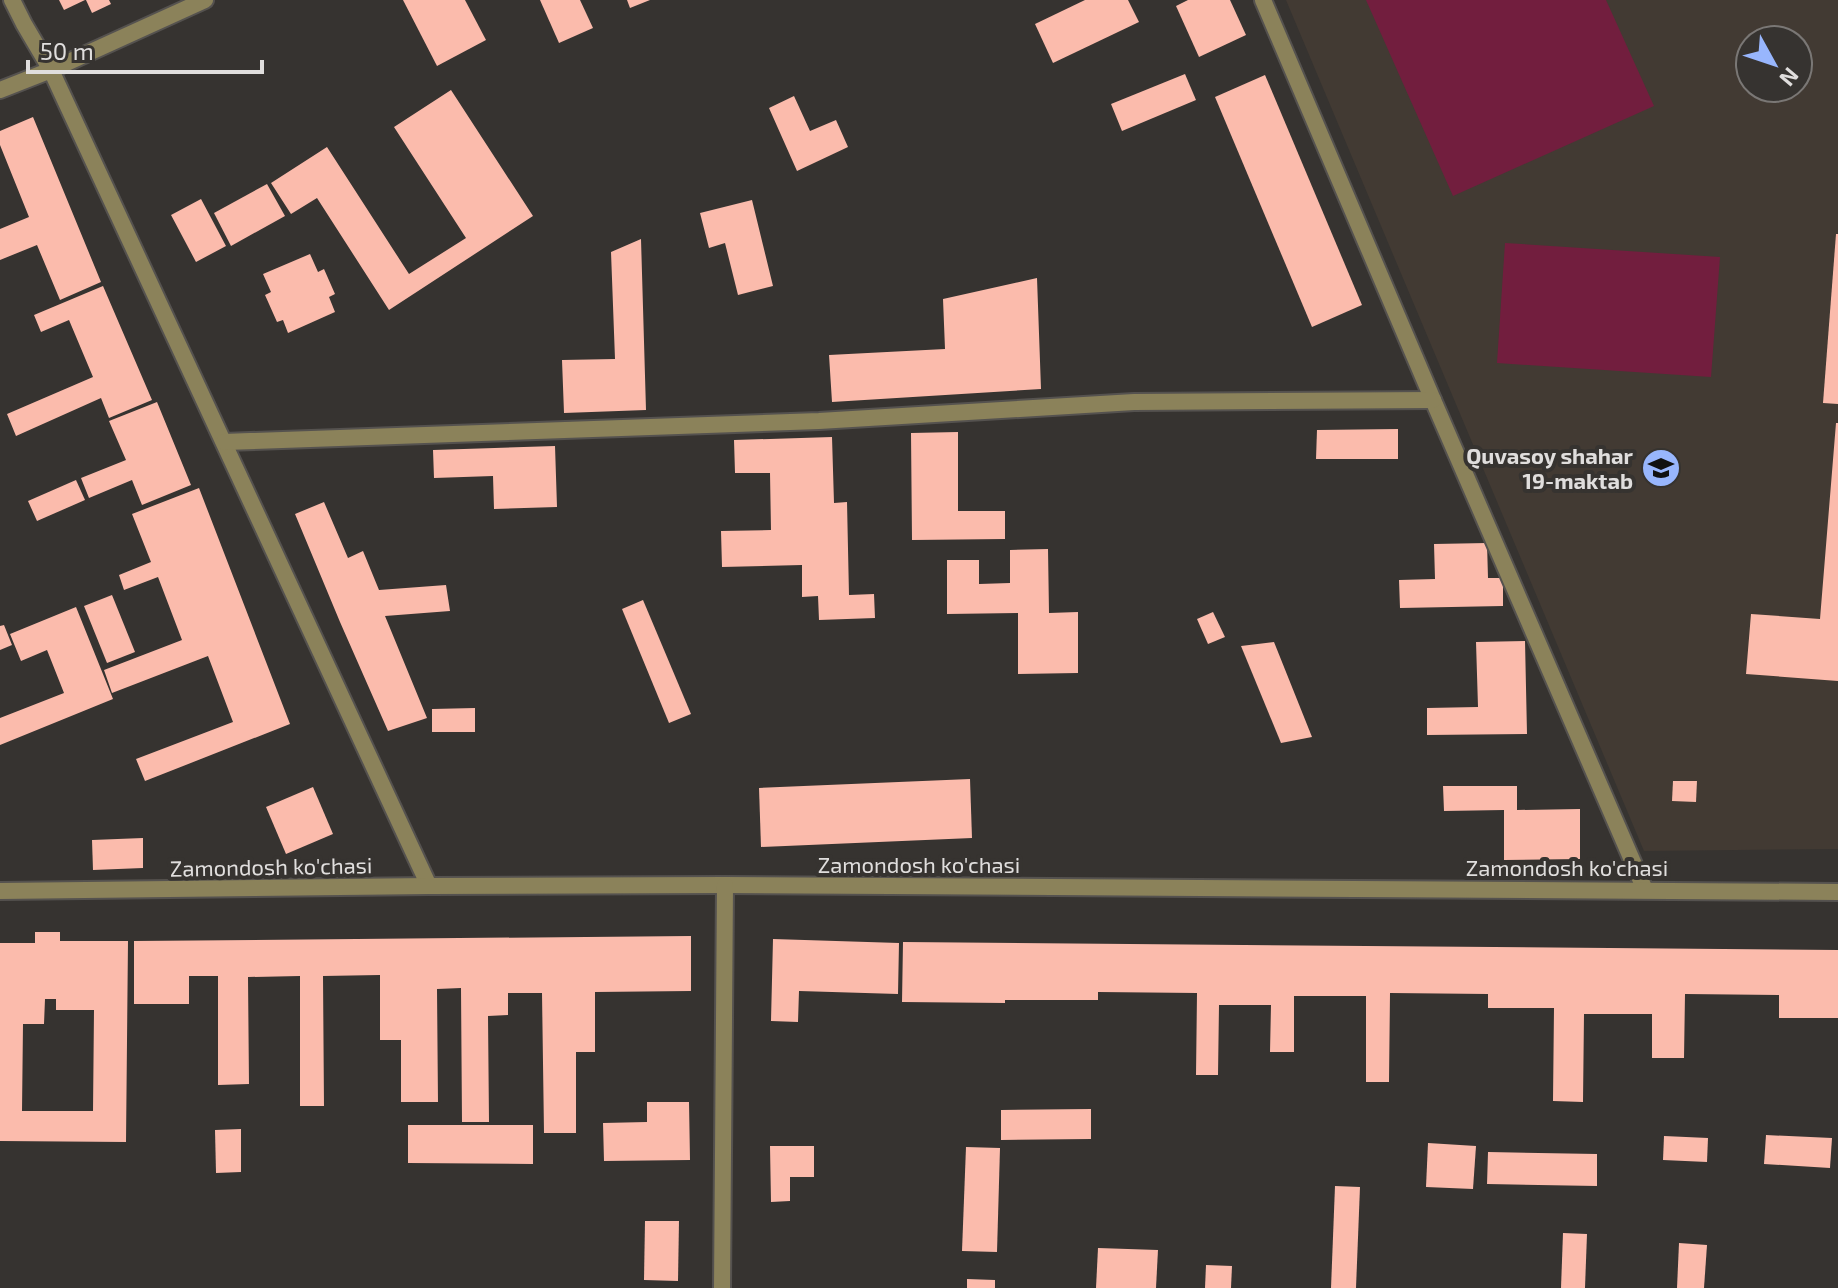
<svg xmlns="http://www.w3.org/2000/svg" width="1838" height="1288" viewBox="0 0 1838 1288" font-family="'Exo 2',sans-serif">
	<rect width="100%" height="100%" fill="#363330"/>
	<path fill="#423a33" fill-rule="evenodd" d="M1286 0H1838V849L1644 851ZM1750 40H1798V88H1750Z"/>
	<g fill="#721e3e">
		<path d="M1366 0H1606L1654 106 1453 196Z"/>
		<path d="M1505 243 1720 257 1711 377 1497 363Z"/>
	</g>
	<g fill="#fbbbac" fill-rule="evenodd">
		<path d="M59 0H85L64 10Z"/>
		<path d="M86 0H109L111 4 92 13Z"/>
		<path d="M403 0H465L486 40 437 66Z"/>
		<path d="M540 0H580L593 28 559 43Z"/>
		<path d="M627 0H650L630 8Z"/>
		<path d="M1085 0H1128L1139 22 1053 63 1035 24Z"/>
		<path d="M1188 0H1230L1246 35 1199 57 1176 6Z"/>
		<path d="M1185 74 1196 100 1122 131 1111 104Z"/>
		<path d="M1265 75 1362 305 1312 327 1215 97Z"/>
		<path d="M451 90 533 216 389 310 317 198 291 214 271 183 327 147 409 274 466 238 394 127Z"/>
		<path d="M794 96 810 131 836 120 848 147 797 171 769 108Z"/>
		<path d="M33 117 101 282 60 300 37 245 0 260V229L29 217 0 145V131Z"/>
		<path d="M267 184 285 216 231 246 214 213Z"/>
		<path d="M201 199 226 246 196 262 171 215Z"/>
		<path d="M752 200 773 286 738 295 725 243 709 248 700 213Z"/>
		<path d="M1836 234H1838V404L1823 403Z"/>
		<path d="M641 239 646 410 564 413 562 360 615 359 611 252Z"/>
		<path d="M310 254 318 272 324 269 335 294 329 297 335 312 288 333 283 320 277 322 265 295 271 292 263 274Z"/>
		<path d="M1037 278 1041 389 832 402 829 355 945 349 943 299Z"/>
		<path d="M103 286 152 400 109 418 101 398 16 436 7 414 93 377 69 320 41 332 34 315Z"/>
		<path d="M157 402 191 485 142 505 132 480 89 498 81 478 126 460 109 421Z"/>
		<path d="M1836 423H1838V681L1746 674 1751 614 1820 619Z"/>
		<path d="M1398 429V459H1316L1317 430Z"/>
		<path d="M958 432V511H1005V539L912 540 911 433Z"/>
		<path d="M832 437 834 503 847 502 849 595 874 594 875 618 819 620 818 596 802 597V565L722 567 721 531 771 530 770 473H735L734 440Z"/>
		<path d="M555 446 557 507 494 509 493 476 434 478 433 450Z"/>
		<path d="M76 480 85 500 37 521 28 501Z"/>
		<path d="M199 488 290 724 145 781 136 759 233 722 208 656 112 693 104 670 182 640 158 577 124 590 119 575 151 562 132 514Z"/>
		<path d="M324 502 348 558 363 551 379 590 446 585 450 611 385 616 427 718 388 731 340 622 295 514Z"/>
		<path d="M1487 543 1488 578H1503V606L1400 608 1399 580 1435 579 1434 544Z"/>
		<path d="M1048 549 1049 613 1078 612V673L1018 674V613L947 614V560H979V584L1010 583V550Z"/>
		<path d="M112 595 135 652 107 663 84 606Z"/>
		<path d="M643 600 691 714 669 723 622 609Z"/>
		<path d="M76 607 113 699 0 745V718L64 693 47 650 21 661 10 634Z"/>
		<path d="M1213 612 1225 637 1208 644 1197 619Z"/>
		<path d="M4 625 12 645 0 650V626Z"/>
		<path d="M1525 641 1527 734 1427 735V708L1478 707 1476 642Z"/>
		<path d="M1274 642 1312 737 1281 743 1241 646Z"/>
		<path d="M475 708V732H432V709Z"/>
		<path d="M970 779 972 838 761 847 759 788Z"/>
		<path d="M1673 781H1697L1696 802 1672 801Z"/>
		<path d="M1443 786H1517V810L1580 809V859L1504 860V810L1444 811Z"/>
		<path d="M313 787 333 834 286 854 266 807Z"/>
		<path d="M143 838V868L93 870 92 840Z"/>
		<path d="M35 932H60V941H128L126 1142 0 1141V943H35ZM45 999H56V1010H94L93 1111H22L23 1024H44Z"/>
		<path d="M691 936V991L595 992V1052H576V1133H544L542 993H508V1015L488 1016 489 1122H462L461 988 437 989 438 1102H401V1040H380V975L323 976 324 1106H300V976L248 977 249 1084 218 1085V976H189V1004H134V941Z"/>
		<path d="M773 939 899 943 898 994 799 991 798 1022 771 1021Z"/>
		<path d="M903 942 1838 950V1018H1779V995L1685 994 1684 1058H1652V1014H1584L1583 1102 1553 1101 1554 1008H1488V994L1390 993 1389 1082H1366V996H1294V1052H1270L1271 1005H1219L1218 1075H1196L1197 993 1098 992V1000H1005V1003L902 1002Z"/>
		<path d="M647 1102H689L690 1160 604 1161 603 1123 647 1122Z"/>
		<path d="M1091 1109V1139L1001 1140V1110Z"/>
		<path d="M408 1125H533V1164L408 1163Z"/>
		<path d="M241 1129V1172L216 1173 215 1130Z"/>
		<path d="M1766 1135 1832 1138 1830 1168 1764 1164Z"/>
		<path d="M1664 1136 1708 1138 1707 1162 1663 1160Z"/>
		<path d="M1428 1143 1476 1146 1473 1189 1426 1187Z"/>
		<path d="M770 1146H814V1177H790V1201L771 1202Z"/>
		<path d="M966 1147 1000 1148 997 1252 962 1251Z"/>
		<path d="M1488 1152 1597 1154V1186L1487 1184Z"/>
		<path d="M1335 1186 1360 1187 1356 1288H1331Z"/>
		<path d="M645 1221H679L678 1281 644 1280Z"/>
		<path d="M1563 1233 1587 1234 1585 1288H1561Z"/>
		<path d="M1679 1243 1707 1245 1704 1288H1677Z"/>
		<path d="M1098 1248 1158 1250 1156 1288H1096Z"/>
		<path d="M1206 1265 1232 1266 1231 1288H1205Z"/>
		<path d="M967 1279 995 1280V1288H967Z"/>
	</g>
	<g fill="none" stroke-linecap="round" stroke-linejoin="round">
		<g stroke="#55524f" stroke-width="20">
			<g id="street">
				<path d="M12 0 24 24 51 70 429 886"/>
				<path d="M1263 0 1433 400 1645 890"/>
				<path d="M0 90 51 70 205 0"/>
				<path d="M224 442 819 421 1134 402 1433 400"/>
				<path d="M0 891 429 886 725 885 1838 892"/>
				<path d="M722 1288 725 885"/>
			</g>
		</g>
		<use href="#street" stroke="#8b825a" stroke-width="16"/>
	</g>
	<defs>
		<g id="school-disc" transform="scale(2)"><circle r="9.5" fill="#98b6fd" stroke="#363330"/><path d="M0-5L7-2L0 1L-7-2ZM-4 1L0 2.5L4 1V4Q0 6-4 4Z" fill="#111"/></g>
	</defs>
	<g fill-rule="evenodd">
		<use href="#school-disc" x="1661" y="468"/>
	</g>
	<g text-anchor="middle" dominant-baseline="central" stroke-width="8" stroke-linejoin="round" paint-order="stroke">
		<g font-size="22" font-weight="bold" fill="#e0dedd" stroke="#363330" text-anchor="end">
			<text x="1633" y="455">Quvasoy shahar<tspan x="1633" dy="25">19-maktab</tspan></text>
		</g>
		<g font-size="22" fill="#e0dedd" stroke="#363330">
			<text x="919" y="864">Zamondosh ko'chasi</text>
			<text transform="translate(271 866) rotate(-1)">Zamondosh ko'chasi</text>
			<text x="1567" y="867">Zamondosh ko'chasi</text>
		</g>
	</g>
	<g transform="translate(1774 64) rotate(130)"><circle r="38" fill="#363330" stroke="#7a7775" stroke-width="2"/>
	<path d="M0-6L14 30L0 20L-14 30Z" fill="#98b6fd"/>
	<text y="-12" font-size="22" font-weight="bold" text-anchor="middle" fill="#e0dedd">N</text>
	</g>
	<path d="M28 60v12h234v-12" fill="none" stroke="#e0dedd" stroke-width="4"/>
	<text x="40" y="60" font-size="24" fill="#e0dedd" stroke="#363330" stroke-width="6" paint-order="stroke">50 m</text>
</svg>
